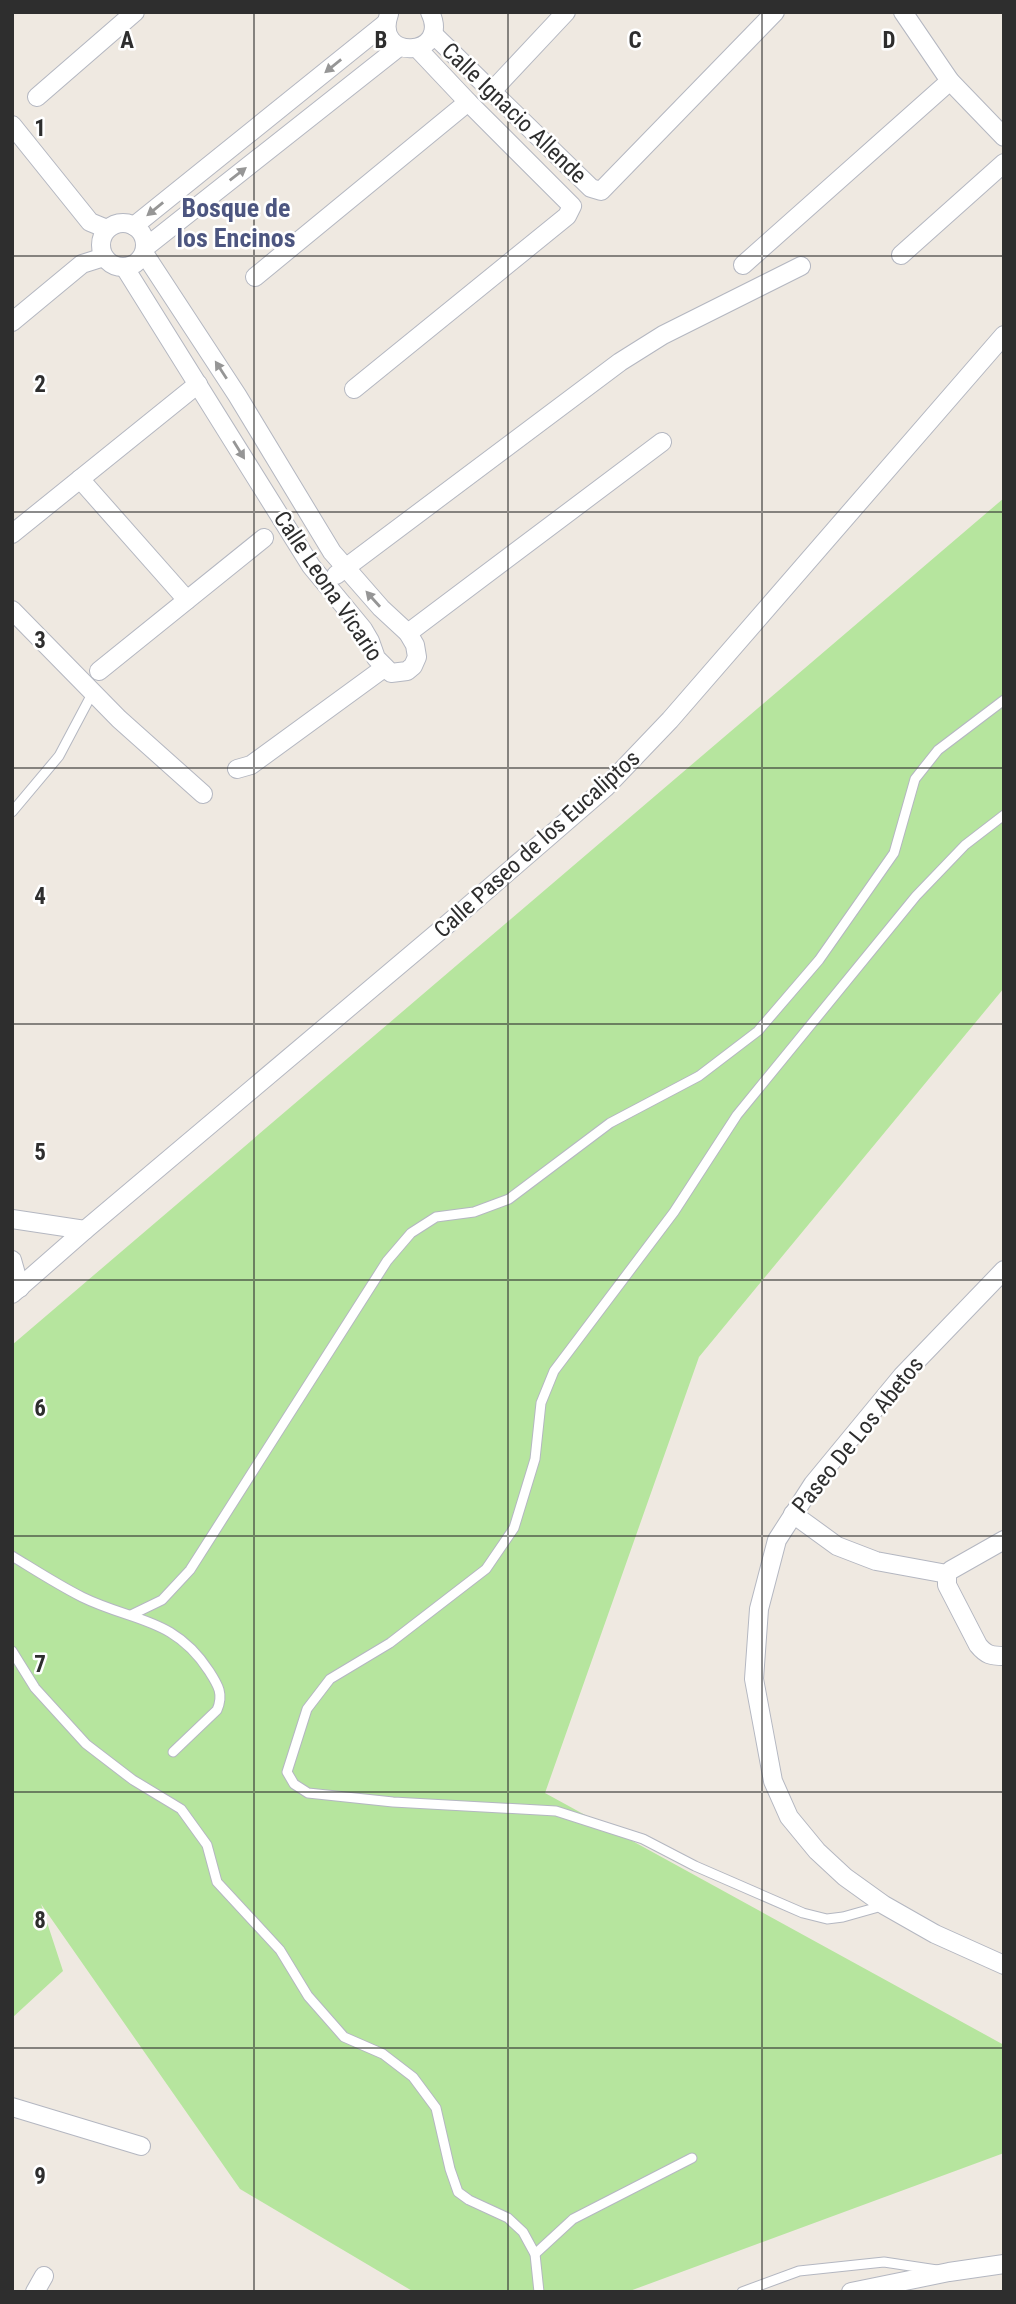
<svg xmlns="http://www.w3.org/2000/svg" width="1016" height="2304" viewBox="0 0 1016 2304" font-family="'Roboto Condensed',sans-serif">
	<rect width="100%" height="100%" fill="#efe9e1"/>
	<path fill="#b6e59e" d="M1004 498V988L699 1357 545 1793 1004 2045V2153L627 2292H414L240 2189 41 1904 63 1971 12 2018V1345Z"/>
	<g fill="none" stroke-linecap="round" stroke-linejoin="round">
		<g stroke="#b4b7c1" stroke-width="11">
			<g id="service">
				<path d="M12 812 59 756 93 692"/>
				<path d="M12 1556C35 1570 58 1585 82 1597 133 1622 174 1617 209 1671 218 1685 224 1694 217 1710L173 1752"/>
				<path d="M131 1615 162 1600 190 1570 387 1261 411 1233 436 1217 474 1212 509 1199 610 1123 699 1076 758 1031 819 960 894 853 915 779 938 750 1004 700"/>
				<path d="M12 1651 35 1688 86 1744 133 1780 181 1809 207 1845 217 1882 280 1950 308 1996 344 2037 383 2054 413 2077 436 2108 450 2169 458 2192 469 2200 508 2218 523 2232 535 2254 539 2292"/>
				<path d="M882 1906 843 1917 827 1919 803 1913 695 1866 643 1839 556 1811 393 1802 308 1793 294 1784 287 1772 307 1709 330 1679 390 1643 486 1569 514 1528 535 1459 541 1403 554 1371 674 1212 737 1115 916 896 965 845 1004 815"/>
				<path d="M535 2254 573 2219 692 2158"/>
				<path d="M742 2292 799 2271 884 2262 937 2270"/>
			</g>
		</g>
		<g stroke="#b4b7c1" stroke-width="20">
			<g id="minor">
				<path d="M903 12 950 81 1004 137"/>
				<path d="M389 14C372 62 452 58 430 12"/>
				<path d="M433 34 591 188 601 191 775 12"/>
				<path d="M492 91 566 12"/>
				<path d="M37 97 135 12"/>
				<path d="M12 125 90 222 107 229"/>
				<circle cx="123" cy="245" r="22"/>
				<path d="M134 226 386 23"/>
				<path d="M146 247 399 47"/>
				<path d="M901 255 1004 163"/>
				<path d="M743 265 950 81"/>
				<path d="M125 268 311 566 363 629 370 641 376 658 391 673 407 671 413 666 417 657 415 645 408 633 381 608 332 552 237 395 144 253"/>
				<path d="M255 277 468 102"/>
				<path d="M12 322 82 264 104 257"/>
				<path d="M354 389 567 216 572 206 468 102 417 48"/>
				<path d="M80 479 187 600"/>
				<path d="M12 534 198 384"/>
				<path d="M336 575 620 362 663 335 801 266"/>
				<path d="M12 610 119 719 203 794"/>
				<path d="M408 633 662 442"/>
				<path d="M99 671 264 538"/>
				<path d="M237 769 251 765 384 668"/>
				<path d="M12 1219 85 1230"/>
				<path d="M12 1260 20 1288"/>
				<path d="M1004 1270 902 1376 813 1484 777 1540 759 1609 754 1679 773 1781 789 1817 817 1851 845 1877 884 1905 935 1934 1004 1965"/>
				<path d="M12 1294 85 1230 443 928 605 788 670 720 1004 335"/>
				<path d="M793 1514 837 1546 876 1561 947 1574"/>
				<path d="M947 1574V1585L978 1645C986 1655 991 1656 1004 1656"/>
				<path d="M947 1574 951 1570 1004 1540"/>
				<path d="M12 2107 141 2146"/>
				<path d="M35 2292 44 2276"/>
				<path d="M851 2292 949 2272 1004 2264"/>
			</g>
		</g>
		<use href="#service" stroke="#fff" stroke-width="9"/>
		<use href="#minor" stroke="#fff" stroke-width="18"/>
	</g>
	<defs><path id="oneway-solid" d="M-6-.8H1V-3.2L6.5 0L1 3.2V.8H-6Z" transform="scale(1.75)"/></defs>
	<g fill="#969696">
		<use href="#oneway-solid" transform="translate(333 66) rotate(141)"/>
		<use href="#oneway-solid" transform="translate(238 174) rotate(-38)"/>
		<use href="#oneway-solid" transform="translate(155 209) rotate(141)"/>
		<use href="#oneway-solid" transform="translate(221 370) rotate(-123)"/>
		<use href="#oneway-solid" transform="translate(239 450) rotate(58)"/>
		<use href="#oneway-solid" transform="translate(373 599) rotate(-132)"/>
	</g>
	<path fill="none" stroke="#2e2e2e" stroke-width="2" stroke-opacity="0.55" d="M254 12V2292M508 12V2292M762 12V2292M12 256H1004M12 512H1004M12 768H1004M12 1024H1004M12 1280H1004M12 1536H1004M12 1792H1004M12 2048H1004"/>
	<g text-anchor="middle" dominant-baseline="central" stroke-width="5" stroke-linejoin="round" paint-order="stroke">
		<g font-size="23" fill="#2e2e2e" stroke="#fff">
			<text transform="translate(514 113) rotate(44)">Calle Ignacio Allende</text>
			<text transform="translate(328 586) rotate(56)">Calle Leona Vicario</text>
			<text transform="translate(537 844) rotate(-42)">Calle Paseo de los Eucaliptos</text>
			<text transform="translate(858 1435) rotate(-51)">Paseo De Los Abetos</text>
		</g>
		<g font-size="26" font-weight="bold" fill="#4d5680" stroke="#fff">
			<text x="236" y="208">Bosque de<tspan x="236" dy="30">los Encinos</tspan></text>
		</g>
	</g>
	<g font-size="23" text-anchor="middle" font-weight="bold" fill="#2e2e2e" stroke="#fff" stroke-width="5" stroke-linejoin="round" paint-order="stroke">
		<text x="127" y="48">A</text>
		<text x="381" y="48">B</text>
		<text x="635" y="48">C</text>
		<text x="889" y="48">D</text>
		<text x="40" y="136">1</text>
		<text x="40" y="392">2</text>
		<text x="40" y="648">3</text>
		<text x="40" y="904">4</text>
		<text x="40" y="1160">5</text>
		<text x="40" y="1416">6</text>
		<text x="40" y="1672">7</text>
		<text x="40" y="1928">8</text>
		<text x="40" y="2184">9</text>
	</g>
	<rect width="1016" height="2304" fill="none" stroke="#2e2e2e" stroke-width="28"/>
</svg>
